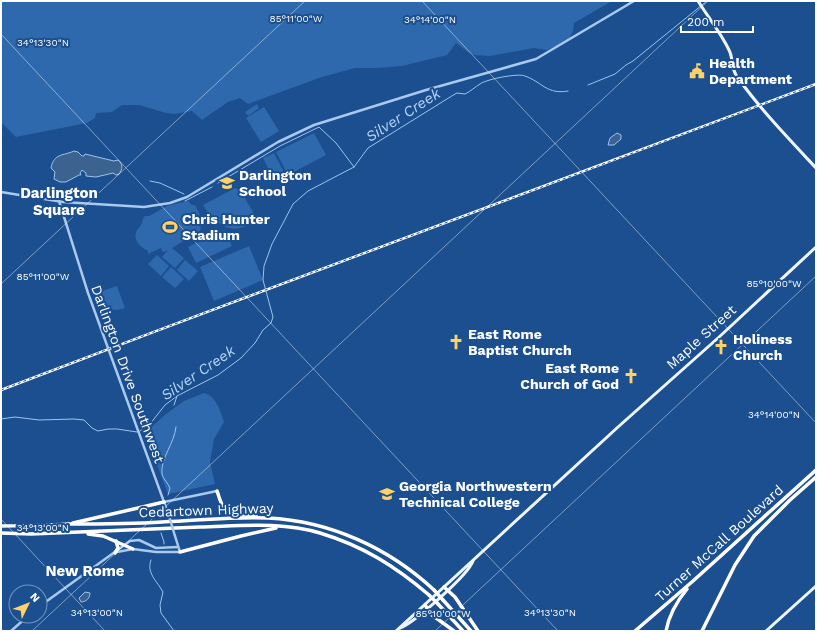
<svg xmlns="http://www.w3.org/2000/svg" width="817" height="632" viewBox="0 0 817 632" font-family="'Work Sans',sans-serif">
	<rect width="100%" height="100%" fill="#1b4f8f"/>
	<g fill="#2e69ad">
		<path d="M1 1H612L574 23 573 31 569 40 547 50 534 48 490 56 474 55 468 52 456 43 447 55 402 66 378 68H355L322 77 248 104 240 98 228 102 202 120 192 111 174 114 166 113 139 105H122L112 112 96 113 95 118 87 123 16 137 1 122Z"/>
		<path d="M257 104 259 108 248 116 245 112Z"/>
		<path d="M264 107 279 131 261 142 246 118Z"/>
		<path d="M314 133 326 155 288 175 276 152Z"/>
		<path d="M274 153 286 176 275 182 263 158Z"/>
		<path d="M235 188 240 190 256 217 254 218 255 221C232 237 216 226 203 205Z"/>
		<path d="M188 201 192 205H195L201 217 198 222 201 228 200 231 172 248 184 258 175 268 162 257 168 250 163 252 161 248 148 254V251C140 247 132 240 137 230 138 228 140 227 141 225 143 222 142 219 145 216H149L167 206Z"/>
		<path d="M224 230 232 246 196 263 188 247Z"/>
		<path d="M249 246 263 280 214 301 200 267Z"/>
		<path d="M157 255 169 266 161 276 148 264Z"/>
		<path d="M185 260 198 271 189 281 177 270Z"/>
		<path d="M171 267 184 279 175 288 162 277Z"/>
		<path d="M117 286 125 308C112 313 99 307 96 293Z"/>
		<path d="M204 393C216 396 220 410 224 422L214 439 210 462 215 484 168 494 145 433 166 414 184 401Z"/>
	</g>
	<g fill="#3c6290" stroke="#9cc4f0">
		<path d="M617 133 621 135V139L614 145H608L610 138Z"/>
		<path d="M74 151 78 152 82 156H84L85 154 114 161 118 160C123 164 123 169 119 174L116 175 113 173 96 177 86 176V173L82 170 80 173 81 175H79L66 182H60L54 179 55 172 51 168C54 153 63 156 74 151Z"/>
		<path d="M85 592 90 593C90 598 86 602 81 602L79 598Z"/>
	</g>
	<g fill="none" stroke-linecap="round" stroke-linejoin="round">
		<g stroke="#9cc4f0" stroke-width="1">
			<path d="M588 85 615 74 626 65 633 61 707 1"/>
			<path d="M150 181 160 183 184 194"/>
			<path d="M218 183 280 146 319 127 336 143 354 167"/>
			<path d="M185 201 212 187"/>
			<path d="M174 405 177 396"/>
			<path d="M1 419 15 417 39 420 74 419 84 420 92 428 98 431 108 429H117L137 432"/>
			<path d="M140 431 150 424 165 405 177 396 218 375 241 358 255 343 263 330 271 323 273 317 263 280 264 266 272 244 293 204 308 191 354 167 368 148 455 94 457 93 465 94C471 91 475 87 480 84 487 79 518 73 525 76 542 82 547 95 568 91"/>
			<path d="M168 495 170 488C168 483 163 479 162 474 160 459 175 442 176 427"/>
			<path d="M160 518 161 511"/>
			<path d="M161 533 164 542V544"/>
			<path d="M151 560C146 573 157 581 163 592L160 605 161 613 174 631"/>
		</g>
		<g stroke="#a9c9ee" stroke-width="2.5">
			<path d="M1 192 63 202 144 207 170 203 187 197 278 142 314 125 426 90 536 59 634 1"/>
			<path d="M59 201 88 293 168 513"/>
			<path d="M164 502 217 491"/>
			<path d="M117 552 133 549 156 552H180L175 536"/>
			<path d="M40 606 130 541 139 540 156 548 178 547"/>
			<path d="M11 631 28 616"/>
		</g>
		<g stroke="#f0f6ff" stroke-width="3">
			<path d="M698 1C708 17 721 33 729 50 734 60 730 68 738 78 761 110 789 139 816 168"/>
			<path d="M400 628C414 623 468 575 473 561"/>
			<path d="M396 631 618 427 718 338 816 247"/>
			<path d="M766 631 816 586"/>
		</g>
		<g stroke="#fff" stroke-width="3.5">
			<path d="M217 491C219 496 220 502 223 506 229 515 246 515 256 516"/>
			<path d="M73 523 164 502"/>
			<path d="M1 526C23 526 45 525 68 524 99 524 130 524 162 522 197 521 233 516 268 518 330 521 389 548 434 590"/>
			<path d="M1 533 31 534C87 532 143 529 200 527 239 526 282 521 320 533 363 546 395 566 429 595"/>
			<path d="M88 534 103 536 133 549"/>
			<path d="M180 552 241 536 276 528"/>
			<path d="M115 553 118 548 116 541"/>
			<path d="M444 587 455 597 478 631"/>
			<path d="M443 600 471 631"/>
			<path d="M438 604 463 631"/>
			<path d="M425 605 432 615 454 631"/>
			<path d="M635 631 693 581 816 470"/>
			<path d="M666 631C669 615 677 601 687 589"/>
			<path d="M702 631 735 565 754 536 790 500 816 477"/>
		</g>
		<g stroke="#fff" stroke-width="2.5">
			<path id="rail" d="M1 390C272 286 545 187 816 84"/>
		</g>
		<use href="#rail" stroke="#1b4f8f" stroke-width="1" stroke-dasharray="3" stroke-linecap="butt"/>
		<path stroke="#a9c9ee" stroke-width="2.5" d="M168 513 175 536"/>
		<g stroke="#fff" stroke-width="3.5">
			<path d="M434 590 443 600"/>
			<path d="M429 595 438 604"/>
		</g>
	</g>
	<path fill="none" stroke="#fff" stroke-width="1" stroke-opacity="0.45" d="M422 1 816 423M1 34 558 631M1 284 305 1M1 519 105 631M32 631 708 1M435 631 816 276"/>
	<defs>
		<g id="civic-bare" transform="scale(1.2)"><path d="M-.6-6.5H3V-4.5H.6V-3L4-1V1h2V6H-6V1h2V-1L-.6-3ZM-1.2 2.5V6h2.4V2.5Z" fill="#ffd166" stroke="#1b4f8f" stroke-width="2.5" paint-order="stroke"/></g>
		<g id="school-bare" transform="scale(1.2)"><path d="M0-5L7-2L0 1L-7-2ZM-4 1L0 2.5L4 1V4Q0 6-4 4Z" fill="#ffd166" stroke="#1b4f8f" stroke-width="2.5" paint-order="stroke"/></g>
		<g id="stadium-bare" transform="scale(1.2)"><path d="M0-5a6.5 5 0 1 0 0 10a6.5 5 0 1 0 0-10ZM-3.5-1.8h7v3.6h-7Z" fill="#ffd166" stroke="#1b4f8f" stroke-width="2.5" paint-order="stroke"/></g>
		<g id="church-bare" transform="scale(1.2)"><path d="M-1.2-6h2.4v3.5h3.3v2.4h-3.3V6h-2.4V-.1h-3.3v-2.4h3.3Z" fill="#ffd166" stroke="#1b4f8f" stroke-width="2.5" paint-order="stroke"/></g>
		<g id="university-bare" transform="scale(1.2)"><path d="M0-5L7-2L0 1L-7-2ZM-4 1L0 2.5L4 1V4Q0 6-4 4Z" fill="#ffd166" stroke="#1b4f8f" stroke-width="2.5" paint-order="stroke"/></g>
	</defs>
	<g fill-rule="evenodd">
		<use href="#civic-bare" x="697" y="71"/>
		<use href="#school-bare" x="227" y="183"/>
		<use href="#stadium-bare" x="170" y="227"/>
		<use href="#church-bare" x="456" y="342"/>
		<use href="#church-bare" x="721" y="347"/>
		<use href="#church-bare" x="631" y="376"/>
		<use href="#university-bare" x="387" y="494"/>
	</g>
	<g text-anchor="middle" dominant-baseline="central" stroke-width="4" stroke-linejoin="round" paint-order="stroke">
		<g font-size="14" font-weight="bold" fill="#fff" stroke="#1b4f8f" text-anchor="start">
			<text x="709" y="63">Health<tspan x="709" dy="16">Department</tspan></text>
			<text x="239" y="175">Darlington<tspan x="239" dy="16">School</tspan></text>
			<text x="182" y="219">Chris Hunter<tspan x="182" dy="16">Stadium</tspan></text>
			<text x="468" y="334">East Rome<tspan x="468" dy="16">Baptist Church</tspan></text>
			<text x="733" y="339">Holiness<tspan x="733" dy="16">Church</tspan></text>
			<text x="619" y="368" text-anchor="end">East Rome<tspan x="619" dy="16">Church of God</tspan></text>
			<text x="399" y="486">Georgia Northwestern<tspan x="399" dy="16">Technical College</tspan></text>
		</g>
		<g font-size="14" fill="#fff" stroke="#1b4f8f">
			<text transform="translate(701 337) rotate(-42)">Maple Street</text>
			<text transform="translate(128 374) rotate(70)">Darlington Drive Southwest</text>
			<text transform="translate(206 510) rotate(-2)">Cedartown Highway</text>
			<text transform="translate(719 543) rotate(-42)">Turner McCall Boulevard</text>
		</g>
		<g font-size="15" font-style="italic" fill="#b5d3f5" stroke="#1b4f8f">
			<text transform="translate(403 115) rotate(-33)">Silver Creek</text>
			<text transform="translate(198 373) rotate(-34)">Silver Creek</text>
		</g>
		<g font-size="15" font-weight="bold" fill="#fff" stroke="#1b4f8f">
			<text x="59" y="193">Darlington<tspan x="59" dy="17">Square</tspan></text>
			<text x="85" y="571">New Rome</text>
		</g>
	</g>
	<g font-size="10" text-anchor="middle" fill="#fff" stroke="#1b4f8f" stroke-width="4" stroke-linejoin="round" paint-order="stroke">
		<text x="296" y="22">85°11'00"W</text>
		<text x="430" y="23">34°14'00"N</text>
		<text x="43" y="46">34°13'30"N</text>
		<text x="43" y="280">85°11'00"W</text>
		<text x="774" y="287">85°10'00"W</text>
		<text x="774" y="418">34°14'00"N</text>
		<text x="43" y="531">34°13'00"N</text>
		<text x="97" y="616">34°13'00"N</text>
		<text x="550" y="616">34°13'30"N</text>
		<text x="443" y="617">85°10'00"W</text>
	</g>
	<rect width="817" height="632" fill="none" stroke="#ffffff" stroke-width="4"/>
	<g transform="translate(28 604) rotate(47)"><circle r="19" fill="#1b4f8f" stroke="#7695bc"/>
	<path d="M0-3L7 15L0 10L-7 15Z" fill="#ffd166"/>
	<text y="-6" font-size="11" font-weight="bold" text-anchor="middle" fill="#ffffff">N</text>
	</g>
	<path d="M681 26v6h72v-6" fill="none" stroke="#ffffff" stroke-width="2"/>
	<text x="687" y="26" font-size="12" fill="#ffffff" stroke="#1b4f8f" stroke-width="3" paint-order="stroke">200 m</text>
</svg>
